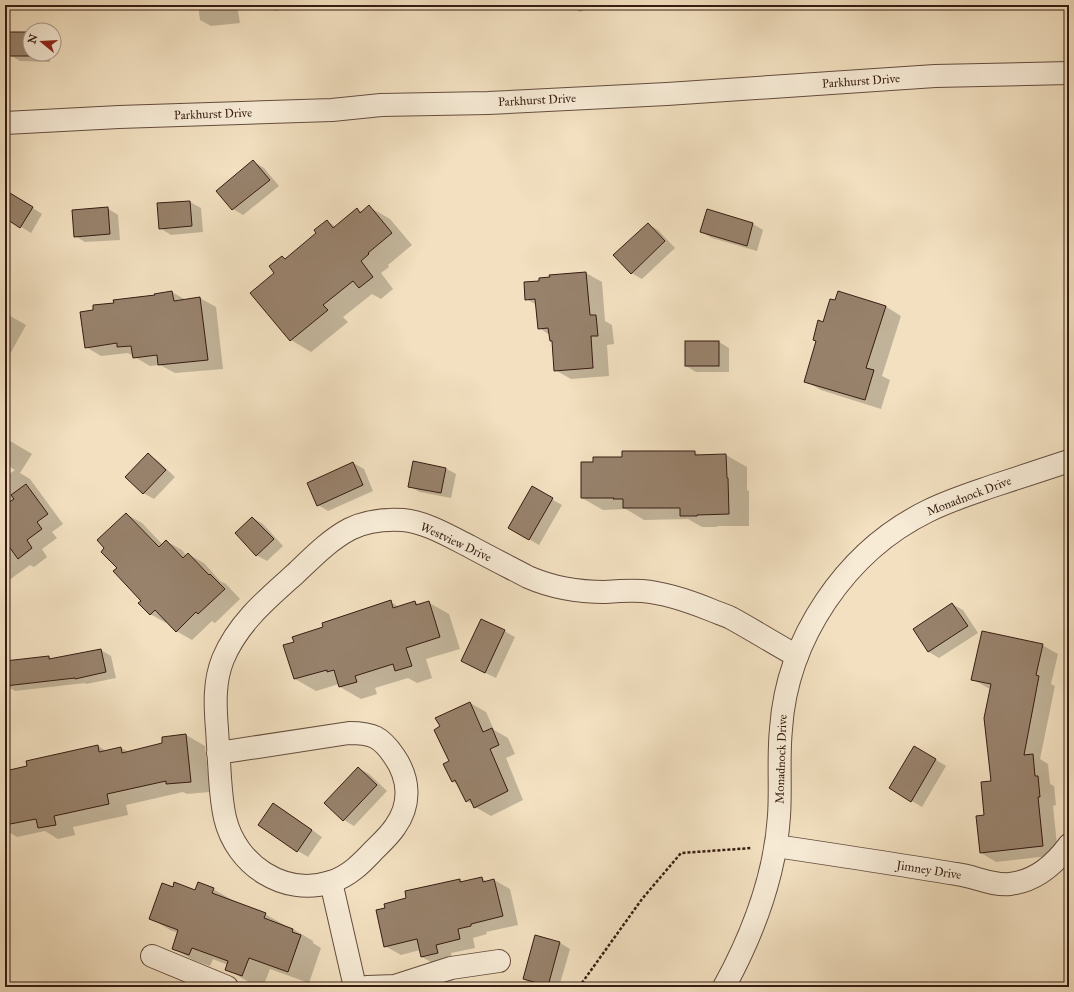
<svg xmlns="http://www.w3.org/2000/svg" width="1074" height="992" viewBox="0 0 1074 992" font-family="'IM FELL Great Primer',serif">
	<rect width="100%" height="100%" fill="#f2e0c0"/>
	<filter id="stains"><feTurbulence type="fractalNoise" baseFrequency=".005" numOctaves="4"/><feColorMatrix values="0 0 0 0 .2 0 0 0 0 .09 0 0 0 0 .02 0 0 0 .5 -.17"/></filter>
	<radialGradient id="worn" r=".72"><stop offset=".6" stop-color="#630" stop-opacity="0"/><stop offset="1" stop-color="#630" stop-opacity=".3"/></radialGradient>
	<g fill="#0003">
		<path d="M198 5H237L240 23 211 26 200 20Z"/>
		<path d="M265 5H304L275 11Z"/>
		<path d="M569 5H594L580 12Z"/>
		<path d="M5 33H30V54H50V62L20 61 10 55V54H5Z"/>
		<path d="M254 162 264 168 279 186 243 215 233 209 218 191Z"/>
		<path d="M5 190 42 214 31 233 5 217Z"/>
		<path d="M190 202 201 208 203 232 171 235 160 228 158 204Z"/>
		<path d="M369 207 390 219 412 245 388 265 389 267 381 273 393 289 381 299 372 294 343 317 348 322 311 352 291 340 276 273 282 257 286 259 318 233 327 221 336 227 357 209 362 212Z"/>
		<path d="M107 208 118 215 120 240 85 242 75 236Z"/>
		<path d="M707 211 753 224 763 230 757 251 712 238 701 232Z"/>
		<path d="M648 224 658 230 675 248 642 279 631 273Z"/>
		<path d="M586 273 602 282 605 321 612 325 614 344 607 345 609 376 571 379 555 370 554 342 551 340 550 335 539 328 537 305 526 299Z"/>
		<path d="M172 292 186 300 200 298 216 307 223 369 175 373 160 365 150 366 128 353 101 356 86 347 95 311 115 304Z"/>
		<path d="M885 306 901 316 882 376 890 380 881 409 821 390 805 381 817 342 814 340 824 323Z"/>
		<path d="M5 313 26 325 5 363Z"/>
		<path d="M719 342 729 348V372H696L686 366Z"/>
		<path d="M5 438 32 454 20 473 30 479 63 524 52 532 57 538 42 549 47 557 34 567 30 565 5 583V477L15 470 5 464Z"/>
		<path d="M694 452 701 456 726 455 747 467V490L749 491V526H717V527H702L688 519 644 520 626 509 603 510 582 498 594 463 623 458Z"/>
		<path d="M148 455 158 461 175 477 154 499 143 493Z"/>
		<path d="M353 463 364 469 373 491 328 511 318 505Z"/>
		<path d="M445 468 456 474 451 498 420 492 409 486Z"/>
		<path d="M532 488 562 505 539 545 510 528Z"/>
		<path d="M126 514 142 523 162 544 166 541 182 550 186 555 188 554 204 563 220 581 226 584 240 599 215 623 212 621 192 640 176 631 168 622 166 623 150 614 142 601 118 568Z"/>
		<path d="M253 518 263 524 283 546 267 561 256 555Z"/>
		<path d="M391 602 399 607 415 602 420 605 428 602 449 614 460 649 426 659 432 678 417 683 408 678 375 688 377 694 361 699 340 687 339 684 316 691 295 679 285 646 295 642 324 628Z"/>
		<path d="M952 604 963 610 978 633 939 658 929 652 914 630Z"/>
		<path d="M504 631 515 637 496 678 473 667Z"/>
		<path d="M1042 645 1058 654 1051 684 1055 686 1040 759 1048 764 1050 784 1054 786 1056 805 1053 806 1058 855 996 862 981 853 986 816 992 782 991 689 988 688 972 679Z"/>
		<path d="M101 650 111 656 116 678 86 684 85 683 15 691 5 685V662L49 657 53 660Z"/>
		<path d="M470 703 486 712 494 730 508 738 515 754 506 758 523 800 491 816 475 807 474 805 467 801 458 785 452 781 451 761 441 727Z"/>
		<path d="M186 735 205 746 210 792 187 794 183 792 126 805 128 815 73 827 75 835 58 839 45 831 17 837 5 830V772L28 767 98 746 106 751 121 748 129 752 163 744Z"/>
		<path d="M915 747 946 766 922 807 890 788Z"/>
		<path d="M358 768 369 774 387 791 354 826 344 820 326 803Z"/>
		<path d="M273 804 284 810 322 837 308 857 298 851 259 824Z"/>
		<path d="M482 878 487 882 494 880 510 889 518 925 486 932 487 934 473 938 475 948 451 953 453 962 438 966 422 957 420 950 401 955 385 946 386 909 407 899 459 880 464 882Z"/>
		<path d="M173 888 196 891 213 889 234 901 233 902 265 914 286 926 285 927 293 929 313 941V943L321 948 309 983 270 969 263 987 247 981 227 969 228 965 213 959 210 966 193 960 173 948 178 933 170 930 150 918Z"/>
		<path d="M536 936 560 943 570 949 559 987H543L534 985 524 979Z"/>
	</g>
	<g fill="#98826c" stroke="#361c12">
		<rect x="9" y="32" width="21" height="24"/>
		<path d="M253 160 270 180 232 210 216 191Z"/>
		<path d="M5 190 33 207 20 228 5 218Z"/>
		<path d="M190 201 192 226 159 229 157 203Z"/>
		<path d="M369 205 392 233 368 253 369 254 361 261 373 277 359 288 353 281 323 305 328 310 290 341 250 293 274 273 269 266 282 256 285 259 316 233 314 230 327 220 333 228 357 208 360 213Z"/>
		<path d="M108 207 110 234 74 237 72 210Z"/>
		<path d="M707 209 753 223 747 246 700 232Z"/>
		<path d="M648 223 665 241 631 274 613 255Z"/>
		<path d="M586 272 590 315H596L598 336H591L593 368 554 371 552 341H550L548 328 538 329 535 299 525 300 524 282 539 281V278L550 277 549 275Z"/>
		<path d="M172 291 174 301 200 297 208 360 158 365 157 355 133 358 131 346 117 347V343L85 348 80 312 93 310V305L114 303 113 300 155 295 154 294Z"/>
		<path d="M838 291 886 306 866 368 874 370 865 400 804 382 816 341 813 340 818 320 823 322 830 299 835 300Z"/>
		<rect x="685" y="341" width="34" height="25"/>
		<path d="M622 451H695V455L726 454 727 478H728L729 514 697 515V516H680V508H623V499H613L614 498H581V462H593V457H622Z"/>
		<path d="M148 453 166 470 143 494 125 477Z"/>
		<path d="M413 461 446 468 441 493 408 487Z"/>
		<path d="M353 462 363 485 317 506 307 483Z"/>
		<path d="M26 484 48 514 37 522 42 529 27 540 32 548 18 559 5 541V505L14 499 11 495Z"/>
		<path d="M532 486 553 498 529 540 508 528Z"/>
		<path d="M126 513 159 547 166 540 183 558 188 553 209 575 210 574 225 589 198 614 196 612 176 632 155 610 150 615 138 603 141 601 113 571 117 568 101 552 104 548 97 540Z"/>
		<path d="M252 517 274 539 256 556 235 533Z"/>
		<path d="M391 600 393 608 415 601 416 605 429 601 440 637 406 648 412 666 395 671 393 664 355 676 357 682 339 687 334 670 327 672V670L294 679 283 645 294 642 292 637 323 627 322 623Z"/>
		<path d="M952 603 968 626 928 652 913 629Z"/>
		<path d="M481 619 505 630 485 673 461 661Z"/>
		<path d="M982 631 1043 644 1036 675 1039 676 1024 755 1033 754 1035 776H1038L1040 797H1038L1043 846 980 853 976 816 984 815 981 782 991 781 984 718 991 684 971 680Z"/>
		<path d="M101 649 106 672 75 679V678L5 686V661L49 656V659Z"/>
		<path d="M470 702 483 732 492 728 499 745 490 749 508 791 474 808 470 799 466 802 455 780 452 782 443 764 449 761 434 730 440 726 435 718Z"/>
		<path d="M186 734 191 782 166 784V781L107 794 109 804 54 816 56 825 38 828 36 819 5 825V771L27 766 26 761 98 745 99 752 121 747 122 753 162 743V737Z"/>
		<path d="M914 746 936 759 911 802 889 788Z"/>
		<path d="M358 767 377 785 343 821 324 803Z"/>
		<path d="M273 803 312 830 297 852 258 825Z"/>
		<path d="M482 877 483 882 494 879 503 916 471 924V926L458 929 460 939 436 945 438 953 421 957 417 939 384 947 376 910 385 908 384 904 406 898 405 891 460 879V882Z"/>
		<path d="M174 882 195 890 198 882 214 888 212 893 266 913 264 918 293 929 292 932 301 935 288 972 249 958 242 976 225 970 228 961 192 948 189 955 172 949 178 930 149 919 162 883 173 887Z"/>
		<path d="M535 935 560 942 548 986 523 979Z"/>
	</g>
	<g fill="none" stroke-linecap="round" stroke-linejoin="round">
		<g stroke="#654d3e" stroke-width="24">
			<g id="minor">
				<path d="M5 123 119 117 332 110 381 105 488 103 667 94 935 76 1069 73"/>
				<path d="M218 753 349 733C373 733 381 737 394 756 410 779 411 805 395 827 389 836 381 843 374 850 361 864 349 876 331 882 284 897 236 865 225 818 222 805 221 792 220 778 219 762 218 746 217 729 215 705 214 681 223 659 238 623 267 599 295 574 312 558 329 540 350 529 366 521 385 519 403 520 426 522 449 536 469 546 489 557 509 567 528 577 553 588 578 592 605 592 617 591 629 590 642 591 666 593 689 601 711 610 718 613 725 615 731 618 753 630 775 644 797 656"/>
				<path d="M776 846C836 855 896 864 956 874 974 876 992 886 1010 884 1036 881 1054 865 1069 845"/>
				<path d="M331 882 355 987"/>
				<path d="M152 956 227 987"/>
				<path d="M367 987 395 986 451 968 499 961"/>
				<path d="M724 987C753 934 775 877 779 816 781 787 778 758 781 729 787 638 846 551 928 511 950 500 973 493 996 485 1020 477 1045 469 1069 461"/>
			</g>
		</g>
		<path stroke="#361c12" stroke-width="2.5" stroke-dasharray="3 2" stroke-linecap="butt" d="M579 987 642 899 681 853 752 848"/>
		<use href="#minor" stroke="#f7ebd6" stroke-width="22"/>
	</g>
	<g text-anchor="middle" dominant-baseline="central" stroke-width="3.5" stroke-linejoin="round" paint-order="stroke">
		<g font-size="12" fill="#361c12" stroke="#f7ebd6">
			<text transform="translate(861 81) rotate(-4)">Parkhurst Drive</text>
			<text transform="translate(537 100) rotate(-3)">Parkhurst Drive</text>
			<text transform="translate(213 114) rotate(-2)">Parkhurst Drive</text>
			<text transform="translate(969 496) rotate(-21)">Monadnock Drive</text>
			<text transform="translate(456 542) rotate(25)">Westview Drive</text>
			<text transform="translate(781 759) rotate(-88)">Monadnock Drive</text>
			<text transform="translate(929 870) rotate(9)">Jimney Drive</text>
		</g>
	</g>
	<rect width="1074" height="992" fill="none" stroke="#f2e0c0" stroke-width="20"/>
	<rect x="6" y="6" width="1062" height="980" fill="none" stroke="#361c12" stroke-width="2"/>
	<rect x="10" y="10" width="1054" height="972" fill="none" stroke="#361c12"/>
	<g transform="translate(42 42) rotate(288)"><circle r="19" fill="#f7ebd6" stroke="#aa9888"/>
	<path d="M0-3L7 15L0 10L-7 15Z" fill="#8f2418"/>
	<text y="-6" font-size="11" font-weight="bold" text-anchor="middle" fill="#361c12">N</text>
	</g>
	<rect width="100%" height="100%" filter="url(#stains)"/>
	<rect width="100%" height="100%" fill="url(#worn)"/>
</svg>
